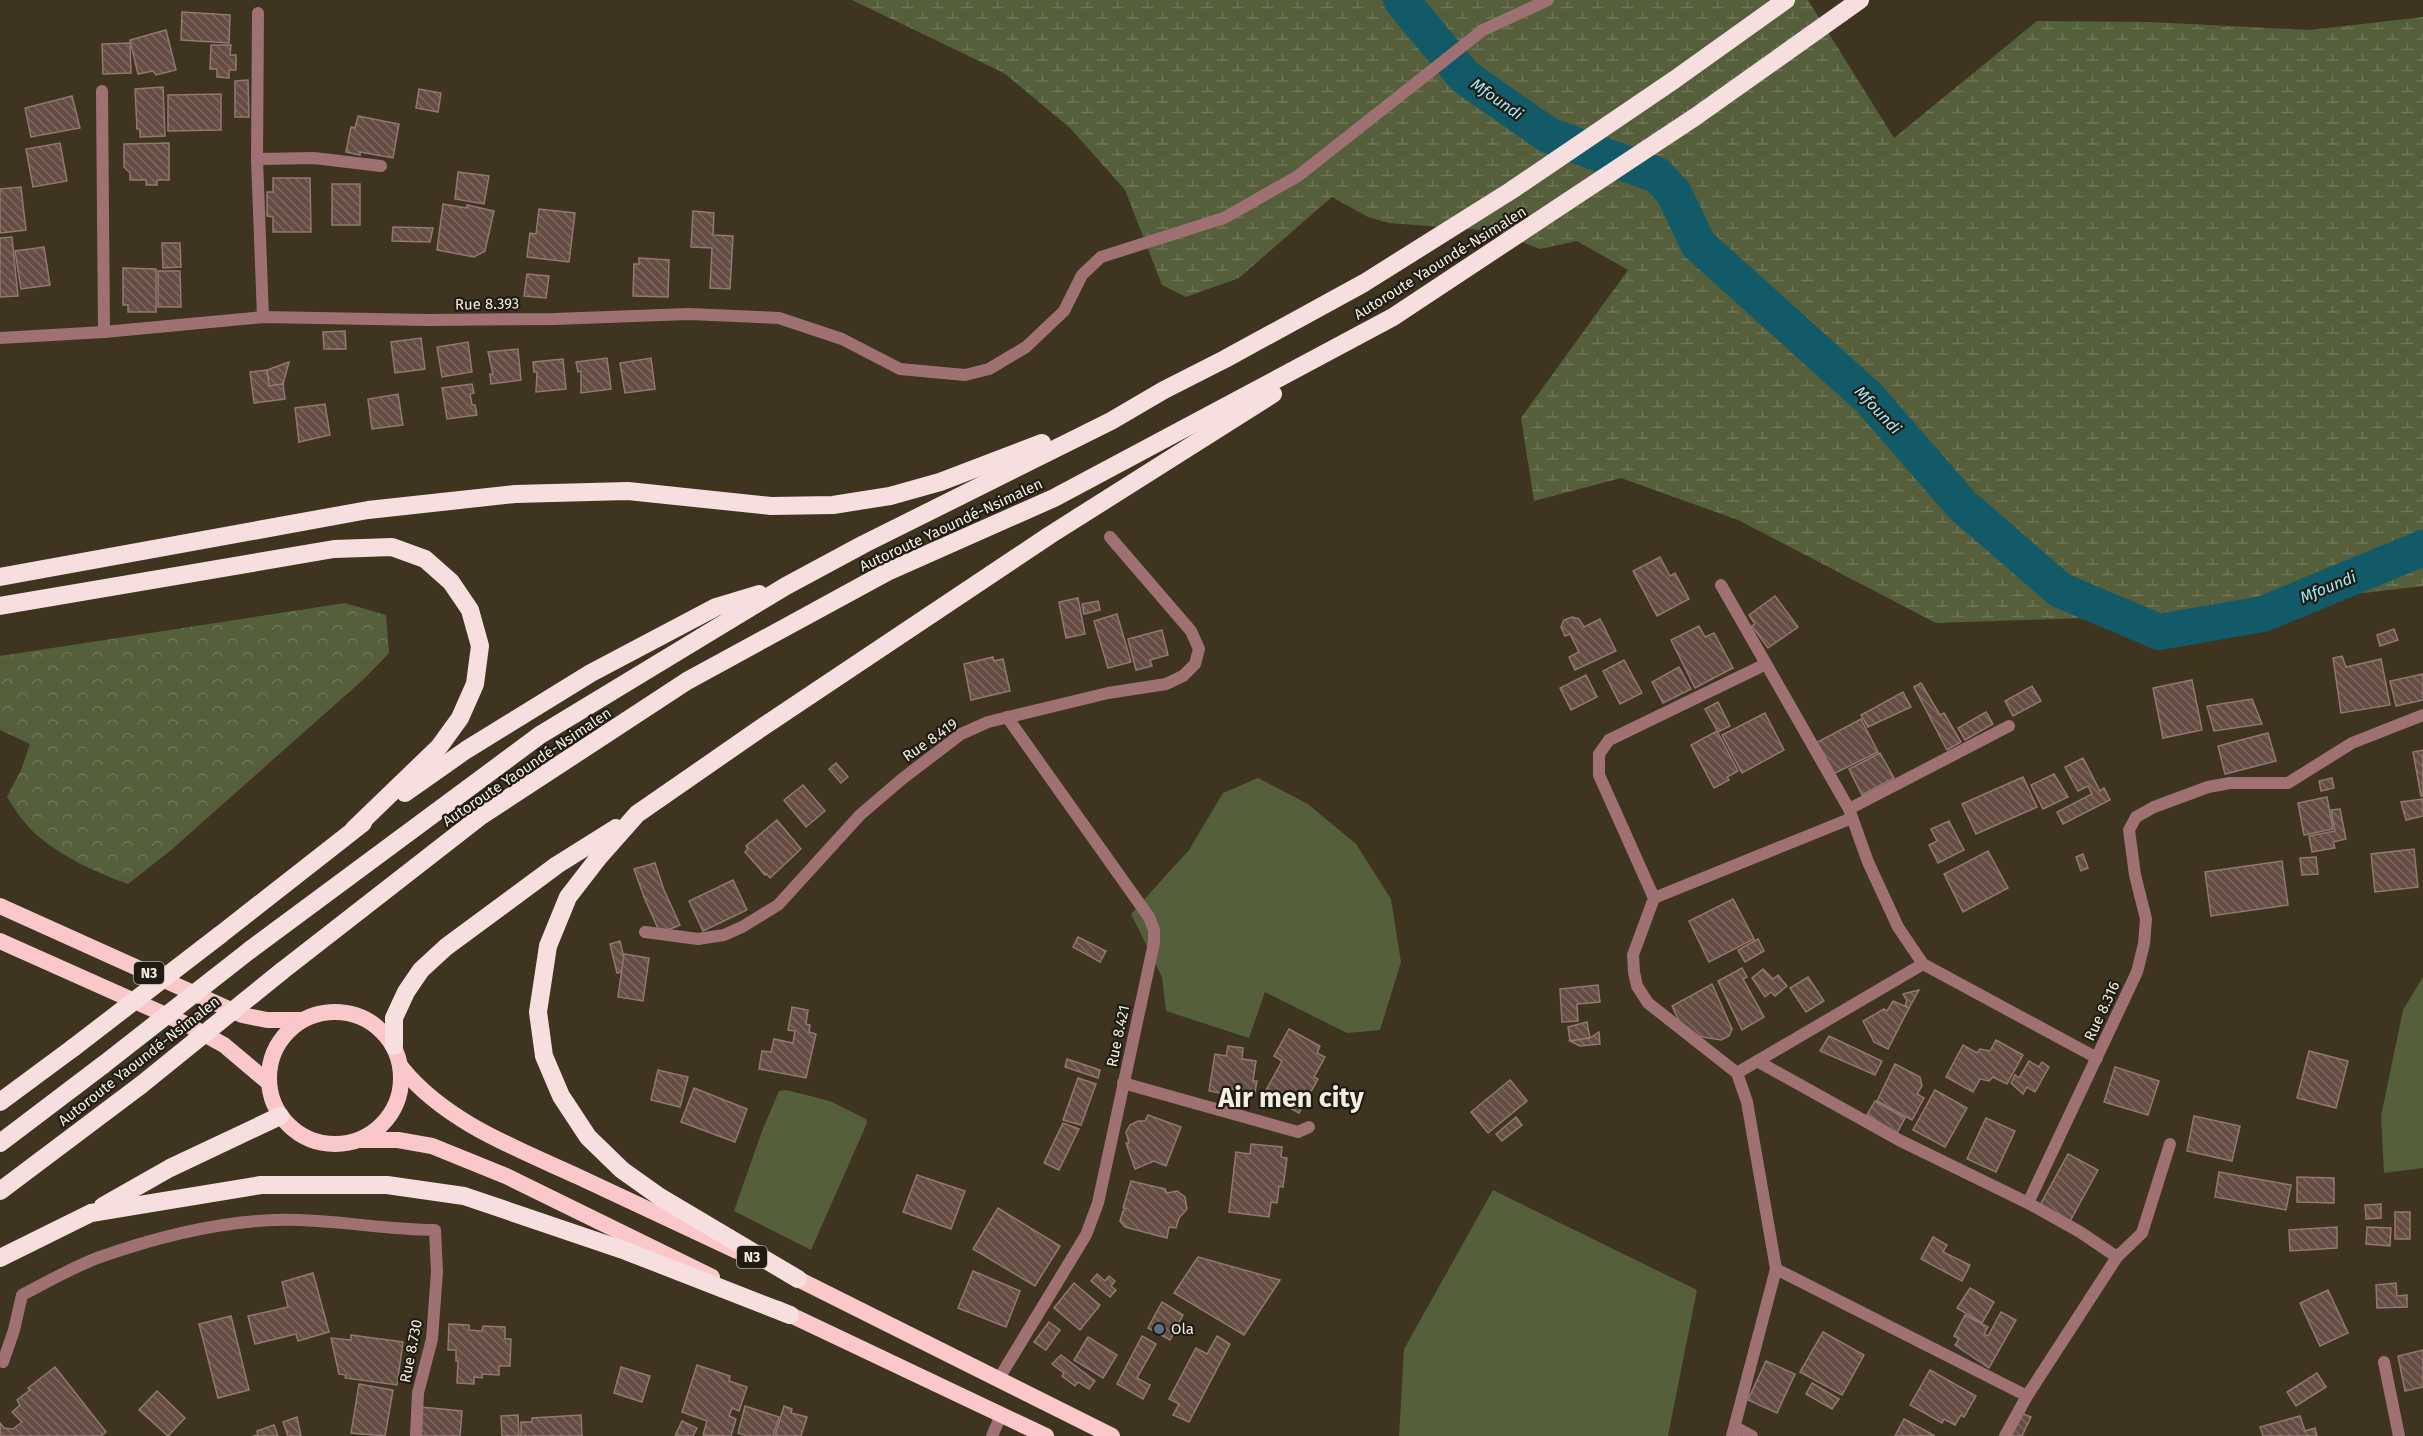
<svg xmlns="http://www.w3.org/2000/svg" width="2423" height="1436" viewBox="0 0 2423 1436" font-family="'Fira Sans',sans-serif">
	<defs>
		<pattern id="forest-crowns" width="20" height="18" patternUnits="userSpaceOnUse" patternTransform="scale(1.5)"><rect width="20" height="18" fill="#555f3b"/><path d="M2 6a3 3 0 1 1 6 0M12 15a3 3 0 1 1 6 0" fill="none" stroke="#6e7657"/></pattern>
		<pattern id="wetland-marsh" width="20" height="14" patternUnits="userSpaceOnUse" patternTransform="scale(1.5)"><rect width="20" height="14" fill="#555f3b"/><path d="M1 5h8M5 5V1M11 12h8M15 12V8" fill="none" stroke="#6e7657"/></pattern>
		<pattern id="building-back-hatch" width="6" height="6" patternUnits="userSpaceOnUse" patternTransform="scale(1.5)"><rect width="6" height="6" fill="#654d44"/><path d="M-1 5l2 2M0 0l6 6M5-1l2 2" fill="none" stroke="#7c675f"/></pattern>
	</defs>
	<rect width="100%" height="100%" fill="#3e341f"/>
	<g fill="#555f3b">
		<path d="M1258 778 1308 804 1356 844 1391 899 1401 962 1380 1030 1347 1033 1265 992 1249 1038 1166 1011 1162 977 1131 914 1189 850 1223 793Z"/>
		<path d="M2423 977V1168L2384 1173 2381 1116 2403 1010Z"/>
		<path d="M786 1090 830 1101 866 1119 867 1123 811 1250 734 1211 762 1131 779 1091Z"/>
		<path d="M1493 1190 1697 1290 1668 1436H1399L1404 1349Z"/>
	</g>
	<path fill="url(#forest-crowns)" d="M345 603 386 615 389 653 365 678 170 851 128 884C95 872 50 852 26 824 19 816 13 806 7 797L21 770 30 744 0 730V656Z"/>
	<path fill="url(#wetland-marsh)" d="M852 0H1808L1894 138 2037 21 2150 22 2310 30 2423 17V586L2180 615 1936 623 1738 520 1621 478 1534 501 1521 418 1628 270 1577 241 1540 249 1502 234 1482 230 1389 223 1368 217 1332 197 1239 278 1186 297 1162 285 1125 190 1070 128 1004 73Z"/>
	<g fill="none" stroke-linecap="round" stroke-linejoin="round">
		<path stroke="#135a69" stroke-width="36" d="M1401 0 1465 77 1548 135 1657 175 1674 193 1698 244 1869 398 1962 505 2060 590 2159 632 2263 614 2423 548"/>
	</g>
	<g fill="url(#building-back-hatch)" stroke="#92786f" stroke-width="1.5">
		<path d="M182 12 230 15 229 43 181 40Z"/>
		<path d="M166 30 176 70 156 75 153 71 138 74 130 40Z"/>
		<path d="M130 43 131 73 103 74 102 44Z"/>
		<path d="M211 45H231L230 55H236V70H229V78L217 77V69H210Z"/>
		<path d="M248 80 249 117H235V81Z"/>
		<path d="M163 87 165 136 140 137V129H137L135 89Z"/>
		<path d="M419 89 441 93 438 112 416 108Z"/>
		<path d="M221 94V130L168 131V95Z"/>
		<path d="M72 96 80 128 31 137 25 108Z"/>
		<path d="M358 116 399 124 393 158 360 152V155L346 152 351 127 355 128Z"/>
		<path d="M60 143 67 181 33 187 26 149Z"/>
		<path d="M169 143V180H157V185H146V180H130V173L124 167V144Z"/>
		<path d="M458 172 489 176 484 204 455 199Z"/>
		<path d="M273 178H310L311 232H273V217L267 216V192H273Z"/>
		<rect x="332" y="184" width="28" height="41"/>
		<path d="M21 187 26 230 0 233V189Z"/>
		<path d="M443 204 467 208V205L494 211 485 251 474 257 437 250Z"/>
		<path d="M539 209 575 213 569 262 527 257 530 233 536 234Z"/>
		<path d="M693 211 714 213 713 235 733 236 730 289 710 288 712 248 691 247Z"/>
		<path d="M393 227 433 228 430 242 392 241Z"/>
		<path d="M12 237 18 296 0 297V238Z"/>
		<path d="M162 243H180L181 267 163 268Z"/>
		<path d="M44 247 50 285 21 289 15 251Z"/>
		<path d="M639 258 669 260 668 297 633 296 634 264H639Z"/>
		<path d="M123 268 156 269V312H128V305H123Z"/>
		<path d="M158 271H180L181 307H158Z"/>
		<path d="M527 274 549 276 546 298 524 296Z"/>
		<path d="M345 331 346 349H324L323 332Z"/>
		<path d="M421 338 425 369 395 373 391 342Z"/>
		<path d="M468 342 472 372 442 377 437 347Z"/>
		<path d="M518 349 521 380 491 384 490 374H493L488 352Z"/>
		<path d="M607 358 611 389 581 393V371L578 372 576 362Z"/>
		<path d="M651 358 655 389 625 393 620 363Z"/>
		<path d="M563 359 566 389 536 392 537 372H534L533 362Z"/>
		<path d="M289 362 283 384 269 386 267 370Z"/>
		<path d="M267 370 269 386 283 384 285 399 254 403 250 372Z"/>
		<path d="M472 384 474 393 470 394 472 405H475L477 415 447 419 442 388Z"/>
		<path d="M398 394 403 425 372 429 368 399Z"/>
		<path d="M325 404 330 435 299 442 295 408Z"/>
		<path d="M1660 557 1670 576 1675 573 1689 599 1657 616 1633 571Z"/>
		<path d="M1775 596 1798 627 1768 648 1752 626 1755 624 1749 615Z"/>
		<path d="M1078 598 1085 634 1066 638 1059 602Z"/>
		<path d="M1098 601 1100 610 1084 614 1082 604Z"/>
		<path d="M1117 614 1131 662 1108 668 1094 621Z"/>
		<path d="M1572 617 1579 619 1584 627 1600 619 1616 651 1575 670 1569 657 1579 652 1570 634 1565 636 1561 627 1564 620Z"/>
		<path d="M1699 626 1705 637 1714 633 1733 668 1695 688 1671 640Z"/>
		<path d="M2394 629 2398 640 2380 646 2377 635Z"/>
		<path d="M1162 630 1168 655 1150 660 1152 666 1136 670 1128 639Z"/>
		<path d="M2342 656 2346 667 2381 659 2390 705 2341 713 2333 658Z"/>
		<path d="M993 657 994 661 1003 659 1010 691 971 700 964 664Z"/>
		<path d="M1624 660 1642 693 1620 704 1603 671Z"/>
		<path d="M1679 667 1691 689 1663 703 1652 682Z"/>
		<path d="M2423 674V700L2396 706 2390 681Z"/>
		<path d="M1586 675 1597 697 1571 710 1560 688Z"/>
		<path d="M2192 680 2202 730 2163 738 2153 688Z"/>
		<path d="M1921 683 1940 715 1944 713 1961 742 1947 750 1914 687Z"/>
		<path d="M2032 686 2041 701 2013 716 2005 701Z"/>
		<path d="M1903 692 1911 707 1868 727 1861 715Z"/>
		<path d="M2252 699 2262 724 2214 731 2207 706Z"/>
		<path d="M1718 702 1730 726 1718 732 1705 709Z"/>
		<path d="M1986 712 1993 724 1965 740 1958 728Z"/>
		<path d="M1765 713 1784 750 1742 773 1722 735Z"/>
		<path d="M1861 719 1878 752 1829 776 1812 745Z"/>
		<path d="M1717 731 1738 771 1727 777 1729 780 1714 788 1691 745Z"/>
		<path d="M2268 733 2276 761 2225 774 2218 746Z"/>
		<path d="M2423 750V796H2421L2413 752Z"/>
		<path d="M1880 753 1894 778 1862 795 1849 769Z"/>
		<path d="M2083 758 2100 791 2104 788 2110 800 2063 824 2057 812 2092 794 2088 786 2078 791 2065 767Z"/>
		<path d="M836 763 848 777 841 783 829 769Z"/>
		<path d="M2054 774 2068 797 2043 809 2031 785Z"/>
		<path d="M2023 777 2037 807 1976 834 1962 804Z"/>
		<path d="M2332 778 2334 788 2321 791 2319 781Z"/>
		<path d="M803 785 825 811 806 827 784 800Z"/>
		<path d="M2327 797 2333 829 2304 835 2298 803Z"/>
		<path d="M2423 799V816L2406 820 2401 802Z"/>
		<path d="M2340 809 2346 839 2333 842 2335 848 2312 852 2309 836 2335 831 2331 810Z"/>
		<path d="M777 820 801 849 770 878 767 874 765 875 745 852 748 849 746 846Z"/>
		<path d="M1949 821 1964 850 1938 863 1929 845 1937 841 1931 829Z"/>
		<path d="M2414 849 2418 887 2375 892 2371 854Z"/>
		<path d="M1988 851 2008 888 1963 912 1944 874Z"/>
		<path d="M2083 854 2088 868 2081 871 2076 857Z"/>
		<path d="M2316 857 2318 874 2302 875 2300 858Z"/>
		<path d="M2282 861 2288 905 2211 916 2205 872Z"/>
		<path d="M655 863 664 890 680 925 660 933 644 897 634 869Z"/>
		<path d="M733 880 747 910 703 931 689 901Z"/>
		<path d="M1733 899 1754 939 1709 962 1689 921Z"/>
		<path d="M1078 937 1106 951 1100 962 1073 947Z"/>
		<path d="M1758 939 1764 951 1745 962 1738 950Z"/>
		<path d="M620 941 627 971 617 973 610 944Z"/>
		<path d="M624 954 649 958 643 1001 618 997Z"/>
		<path d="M1742 968 1747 977 1743 979 1764 1017 1742 1030 1718 981Z"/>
		<path d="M1763 969 1773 979 1778 975 1787 986 1775 996 1771 992 1765 997 1752 978Z"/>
		<path d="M1808 977 1824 1001 1806 1012 1790 988Z"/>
		<path d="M1712 984 1732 1029 1729 1036 1721 1040 1697 1036 1684 1031 1672 1006Z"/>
		<path d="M1598 985 1600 1002 1577 1004 1578 1021 1562 1022 1560 989Z"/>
		<path d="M1919 990 1909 1008 1905 1006 1907 1001 1903 994Z"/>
		<path d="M1893 1001 1909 1008 1888 1049 1874 1042 1863 1021 1884 1009 1887 1011Z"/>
		<path d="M792 1007 808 1010 806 1024 810 1025 809 1032 816 1034 806 1078 759 1069 762 1051 771 1052 774 1039 793 1043 795 1031 788 1030Z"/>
		<path d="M1587 1022 1590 1038 1570 1041 1568 1027Z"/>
		<path d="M1289 1029 1320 1046 1317 1053 1325 1057 1314 1077 1318 1079 1299 1113 1264 1094 1282 1061 1274 1056Z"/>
		<path d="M1599 1032 1600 1044 1580 1046 1570 1041 1590 1038Z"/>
		<path d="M1829 1036 1882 1061 1875 1075 1820 1051Z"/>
		<path d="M1996 1040 2023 1055 2007 1084 1993 1077 1989 1081 1980 1079 1973 1092 1946 1077 1963 1045 1977 1053 1980 1049 1990 1051Z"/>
		<path d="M1228 1046 1243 1048 1242 1059 1256 1061 1253 1081H1257L1255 1092 1231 1089V1095L1209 1091 1215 1054 1226 1056Z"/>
		<path d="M2309 1051 2348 1061 2336 1108 2297 1098Z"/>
		<path d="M1067 1059 1100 1070 1098 1078 1065 1067Z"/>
		<path d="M2029 1061 2039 1067 2042 1062 2049 1067 2035 1092 2027 1087 2023 1094 2011 1083 2015 1075 2019 1078Z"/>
		<path d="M1895 1064 1920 1077 1922 1086 1917 1094 1924 1098 1912 1120 1877 1101Z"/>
		<path d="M2115 1067 2159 1081 2148 1115 2104 1102Z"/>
		<path d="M658 1070 688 1077 680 1107 651 1100Z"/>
		<path d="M1078 1078 1096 1084 1081 1125 1063 1120Z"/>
		<path d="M1510 1080 1527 1101 1488 1133 1471 1112Z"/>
		<path d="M694 1088 747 1109 735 1142 681 1122Z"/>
		<path d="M1935 1090 1967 1108 1945 1147 1913 1130Z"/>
		<path d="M1875 1101 1905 1118 1897 1133 1867 1115Z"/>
		<path d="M1148 1115 1181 1127 1166 1166 1154 1161 1135 1169 1126 1143H1129L1126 1132 1130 1125 1138 1121H1145Z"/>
		<path d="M2194 1116 2240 1126 2232 1161 2187 1151Z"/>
		<path d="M1516 1117 1522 1125 1502 1141 1496 1134Z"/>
		<path d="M1986 1118 2015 1131 1996 1172 1967 1159Z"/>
		<path d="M1063 1123 1079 1129 1059 1170 1044 1163Z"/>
		<path d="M1251 1144 1282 1147 1281 1157 1287 1158 1283 1187 1279 1186 1277 1203 1271 1202 1269 1217 1229 1212 1236 1152 1250 1154Z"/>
		<path d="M2068 1154 2098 1170 2069 1223 2039 1207Z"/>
		<path d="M2219 1172 2291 1185 2286 1210 2215 1197Z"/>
		<path d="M917 1175 965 1191 951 1229 903 1212Z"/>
		<path d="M2297 1177 2334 1178V1203L2297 1202Z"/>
		<path d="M1131 1181 1165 1189 1167 1193 1177 1191 1185 1197 1187 1209 1179 1218 1176 1228 1169 1227 1167 1238 1125 1227 1120 1221 1123 1211 1126 1209 1123 1208Z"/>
		<path d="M2381 1204V1218L2366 1219 2365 1205Z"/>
		<path d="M998 1208 1060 1246 1035 1286 973 1249Z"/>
		<rect x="2395" y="1212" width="15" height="27"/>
		<path d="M2337 1227V1248L2290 1251 2289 1230Z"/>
		<path d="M2367 1227 2391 1228 2390 1246 2366 1244Z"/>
		<path d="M1933 1237 1947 1245 1943 1252 1970 1265 1962 1281 1921 1259Z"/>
		<path d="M1198 1257 1280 1280 1244 1335 1174 1293Z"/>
		<path d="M973 1271 1020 1291 1006 1327 958 1308Z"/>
		<path d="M313 1273 329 1332 298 1341 296 1334 255 1344 248 1316 288 1307 282 1282Z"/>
		<path d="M1097 1274 1105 1281 1109 1276 1115 1281 1111 1286 1116 1290 1110 1297 1091 1281Z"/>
		<path d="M1074 1283 1100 1305 1080 1330 1054 1308Z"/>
		<path d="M2396 1283 2397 1296 2407 1295V1307L2377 1308 2376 1285Z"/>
		<path d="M1970 1288 1994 1302 1982 1323 1957 1308Z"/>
		<path d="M2328 1290 2348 1333 2320 1346 2300 1303Z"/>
		<path d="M1162 1302 1183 1315 1170 1340 1148 1328Z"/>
		<path d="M2001 1312 2016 1320 1989 1368 1955 1345 1959 1339 1954 1336 1965 1315 1988 1327 1984 1334 1988 1336Z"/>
		<path d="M231 1316 249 1390 218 1398 199 1324Z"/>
		<path d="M1049 1322 1060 1330 1046 1350 1034 1342Z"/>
		<path d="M449 1324 469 1325V1330L482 1331 483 1326 505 1327V1339H511L510 1366H499V1375L482 1374V1378L474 1377V1384L457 1383 458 1361H456V1350H448Z"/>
		<path d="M1823 1332 1864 1355 1842 1395 1800 1372Z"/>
		<path d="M351 1335 403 1342 397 1385 345 1378 346 1375 339 1374 331 1338 351 1340Z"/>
		<path d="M1142 1336 1156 1344 1137 1378 1150 1385 1143 1399 1117 1384Z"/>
		<path d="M1217 1336 1230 1344 1189 1422 1173 1415 1179 1404 1169 1399 1196 1348 1207 1354Z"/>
		<path d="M1088 1337 1117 1355 1103 1378 1074 1360Z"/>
		<path d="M2423 1350V1387L2405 1391 2398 1356Z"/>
		<path d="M1061 1355 1095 1381 1089 1389 1078 1382 1075 1386 1062 1376 1064 1373 1052 1364Z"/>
		<path d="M1766 1361 1795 1374 1777 1413 1748 1400Z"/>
		<path d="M697 1365 730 1376 729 1381 747 1387 739 1411 732 1408 729 1416 736 1419 731 1436 703 1435 707 1421 682 1412Z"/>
		<path d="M55 1367 106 1432 101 1436H0V1423L4 1428 13 1429 22 1422 12 1412 20 1405 17 1400 30 1390 28 1388Z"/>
		<path d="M621 1367 650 1376 642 1402 614 1393Z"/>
		<path d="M1930 1370 1976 1396 1964 1417 1961 1415 1955 1425 1944 1419 1942 1423 1910 1405Z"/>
		<path d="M2317 1373 2326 1387 2296 1406 2287 1392Z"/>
		<path d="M1812 1383 1839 1399 1832 1409 1806 1394Z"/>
		<path d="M359 1384 393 1390 385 1436 351 1433Z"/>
		<path d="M157 1391 185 1418 168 1436 139 1410Z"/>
		<path d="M745 1406 779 1417 773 1436H747L738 1433Z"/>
		<path d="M784 1406 792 1409 791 1413 807 1417 801 1436H775Z"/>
		<path d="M421 1407 462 1411 460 1436H421Z"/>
		<path d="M2016 1411 2031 1417 2022 1436H2014L2006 1432Z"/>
		<path d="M518 1415 519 1436H502L501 1416Z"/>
		<path d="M581 1415 582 1436H521V1422H532V1418Z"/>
		<path d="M2300 1416 2305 1431 2315 1428 2317 1436H2263L2260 1427Z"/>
		<path d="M297 1417 301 1436H288L283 1422Z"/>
		<path d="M1904 1419 1935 1436H1895Z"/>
		<path d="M682 1421 697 1428 693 1436H675Z"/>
		<path d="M274 1425 278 1436H253L258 1435 257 1431Z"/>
	</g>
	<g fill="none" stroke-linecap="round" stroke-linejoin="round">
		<g stroke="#9f7173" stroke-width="12">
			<path d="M258 13 257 159 263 317"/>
			<path d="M102 91 104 332"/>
			<path d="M257 159 314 158 381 166"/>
			<path d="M0 338 104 332 263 317 428 320 554 319 689 314 779 318 842 339 900 369 965 375 989 369 1026 347 1064 311 1082 275 1101 257 1224 218 1298 176 1483 30 1548 0"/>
			<path d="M1721 585 1849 809 1868 862 1898 927 1923 964 2097 1058"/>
			<path d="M1849 809 2009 726"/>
			<path d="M1654 898 1852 818"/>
			<path d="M645 932 698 939 724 935 742 927 778 905 860 815 902 779 961 734 988 722 1108 693 1166 684 1183 676 1195 664 1199 649 1191 631 1110 537"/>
			<path d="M1757 1061 1899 1140 2028 1203"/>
			<path d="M1737 1073 1923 964"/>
			<path d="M1123 1083 1298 1132 1309 1127"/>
			<path d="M2117 1257 2142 1233 2170 1144"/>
			<path d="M1776 1269 2027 1396"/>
			<path d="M3 1362 14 1330 22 1295C47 1282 73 1267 100 1257 154 1238 218 1222 275 1220 328 1218 382 1230 435 1230L437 1272 432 1339 418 1393 416 1436"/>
			<path d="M2384 1362 2399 1436"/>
			<path d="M998 1380 1086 1235 1098 1203 1154 943V930L1149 917 1007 717"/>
			<path d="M1735 1427 1752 1436"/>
			<path d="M992 1436 1001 1415"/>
			<path d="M1732 1436 1776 1269 1747 1102 1737 1073 1648 1003 1637 986 1634 972 1633 955 1654 898 1599 775V754L1609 740 1766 664"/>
			<path d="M2005 1436 2027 1396 2117 1257 2080 1232 2028 1203 2137 972 2144 944 2146 919 2135 875 2129 830 2136 817 2154 807 2208 787 2230 783H2288L2352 743 2423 715"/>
		</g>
		<g stroke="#fac8ca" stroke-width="16">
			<path d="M0 906 242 1015 267 1020H302"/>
			<path d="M0 941 186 1024 224 1045 269 1083"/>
			<circle cx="335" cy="1078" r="66"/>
			<path d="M401 1067C445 1122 516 1148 579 1177 632 1202 684 1226 737 1251"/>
			<path d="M362 1140H398L432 1146 506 1176 712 1277"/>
			<path d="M788 1274 1112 1436"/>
			<path d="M778 1309 1046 1436"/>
		</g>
		<g stroke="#f7dfdf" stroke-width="18">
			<path d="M0 577 368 510 515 494 628 491 771 506 833 505 890 496 940 482 1042 443"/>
			<path d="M0 606 334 549 392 547 425 559 451 582 470 610 480 646 475 684 460 718 439 747 354 829"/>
			<path d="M405 793 466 750 591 673 716 607 759 594"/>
			<path d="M220 935 363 823"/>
			<path d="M250 950 540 735 786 586 864 544 1111 421 1164 390 1225 359 1364 283 1512 190 1674 80 1786 0"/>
			<path d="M282 971 481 816 687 681 887 572 1054 498 1393 317 1695 117 1860 0"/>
			<path d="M394 1046V1018L406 992 421 970 446 947 557 865 616 828"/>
			<path d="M0 1102 73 1048"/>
			<path d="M0 1143 103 1065"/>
			<path d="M0 1191 141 1085"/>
			<path d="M103 1206 170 1168 280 1116"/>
			<path d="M0 1258 91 1213 261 1185H387L464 1196 626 1251 790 1315"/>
			<path d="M798 1279 660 1197 622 1170 588 1137 561 1096 544 1056 538 1012 548 946 568 897 599 857 637 814 764 726 1050 535 1273 394"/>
		</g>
		<g stroke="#f7dfdf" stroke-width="18">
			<path d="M73 1048 220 935"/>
			<path d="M103 1065 250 950"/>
			<path d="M141 1085 282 971"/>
		</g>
	</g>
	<circle fill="#5c6f8a" stroke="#211c13" stroke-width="2" cx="1159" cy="1329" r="6"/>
	<g text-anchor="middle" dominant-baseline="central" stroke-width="4.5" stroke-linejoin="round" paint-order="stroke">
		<g fill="#211c13" stroke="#b5b0a4" stroke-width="1.5">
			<rect x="134" y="962" width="30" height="22" rx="4.5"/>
			<rect x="737" y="1246" width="30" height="22" rx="4.5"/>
		</g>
		<g font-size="14" font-weight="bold" fill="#f5efe2">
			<text x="149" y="973">N3</text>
			<text x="752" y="1257">N3</text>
		</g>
		<g font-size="15" fill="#f5efe2" stroke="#211c13">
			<text transform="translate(1440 263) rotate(-32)">Autoroute Yaoundé-Nsimalen</text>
			<text transform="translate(487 304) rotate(-1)">Rue 8.393</text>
			<text transform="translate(951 525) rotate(-25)">Autoroute Yaoundé-Nsimalen</text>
			<text transform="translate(930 740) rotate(-35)">Rue 8.419</text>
			<text transform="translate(527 767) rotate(-34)">Autoroute Yaoundé-Nsimalen</text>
			<text transform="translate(2102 1011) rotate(-65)">Rue 8.316</text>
			<text transform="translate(1118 1036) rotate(-78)">Rue 8.421</text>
			<text transform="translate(139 1061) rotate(-38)">Autoroute Yaoundé-Nsimalen</text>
			<text transform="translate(411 1351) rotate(-79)">Rue 8.730</text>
		</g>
		<g font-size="15" fill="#f5efe2" stroke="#211c13" text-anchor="start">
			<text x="1171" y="1329">Ola</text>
		</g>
		<g font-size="16" font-style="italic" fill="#9eeafe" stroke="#211c13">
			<text transform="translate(1497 99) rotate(35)">Mfoundi</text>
			<text transform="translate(1878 410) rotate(47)">Mfoundi</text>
			<text transform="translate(2328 587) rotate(-22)">Mfoundi</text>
		</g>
		<g font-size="27" font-weight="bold" fill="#f5efe2" stroke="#211c13">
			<text x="1291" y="1098">Air men city</text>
		</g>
	</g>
</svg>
